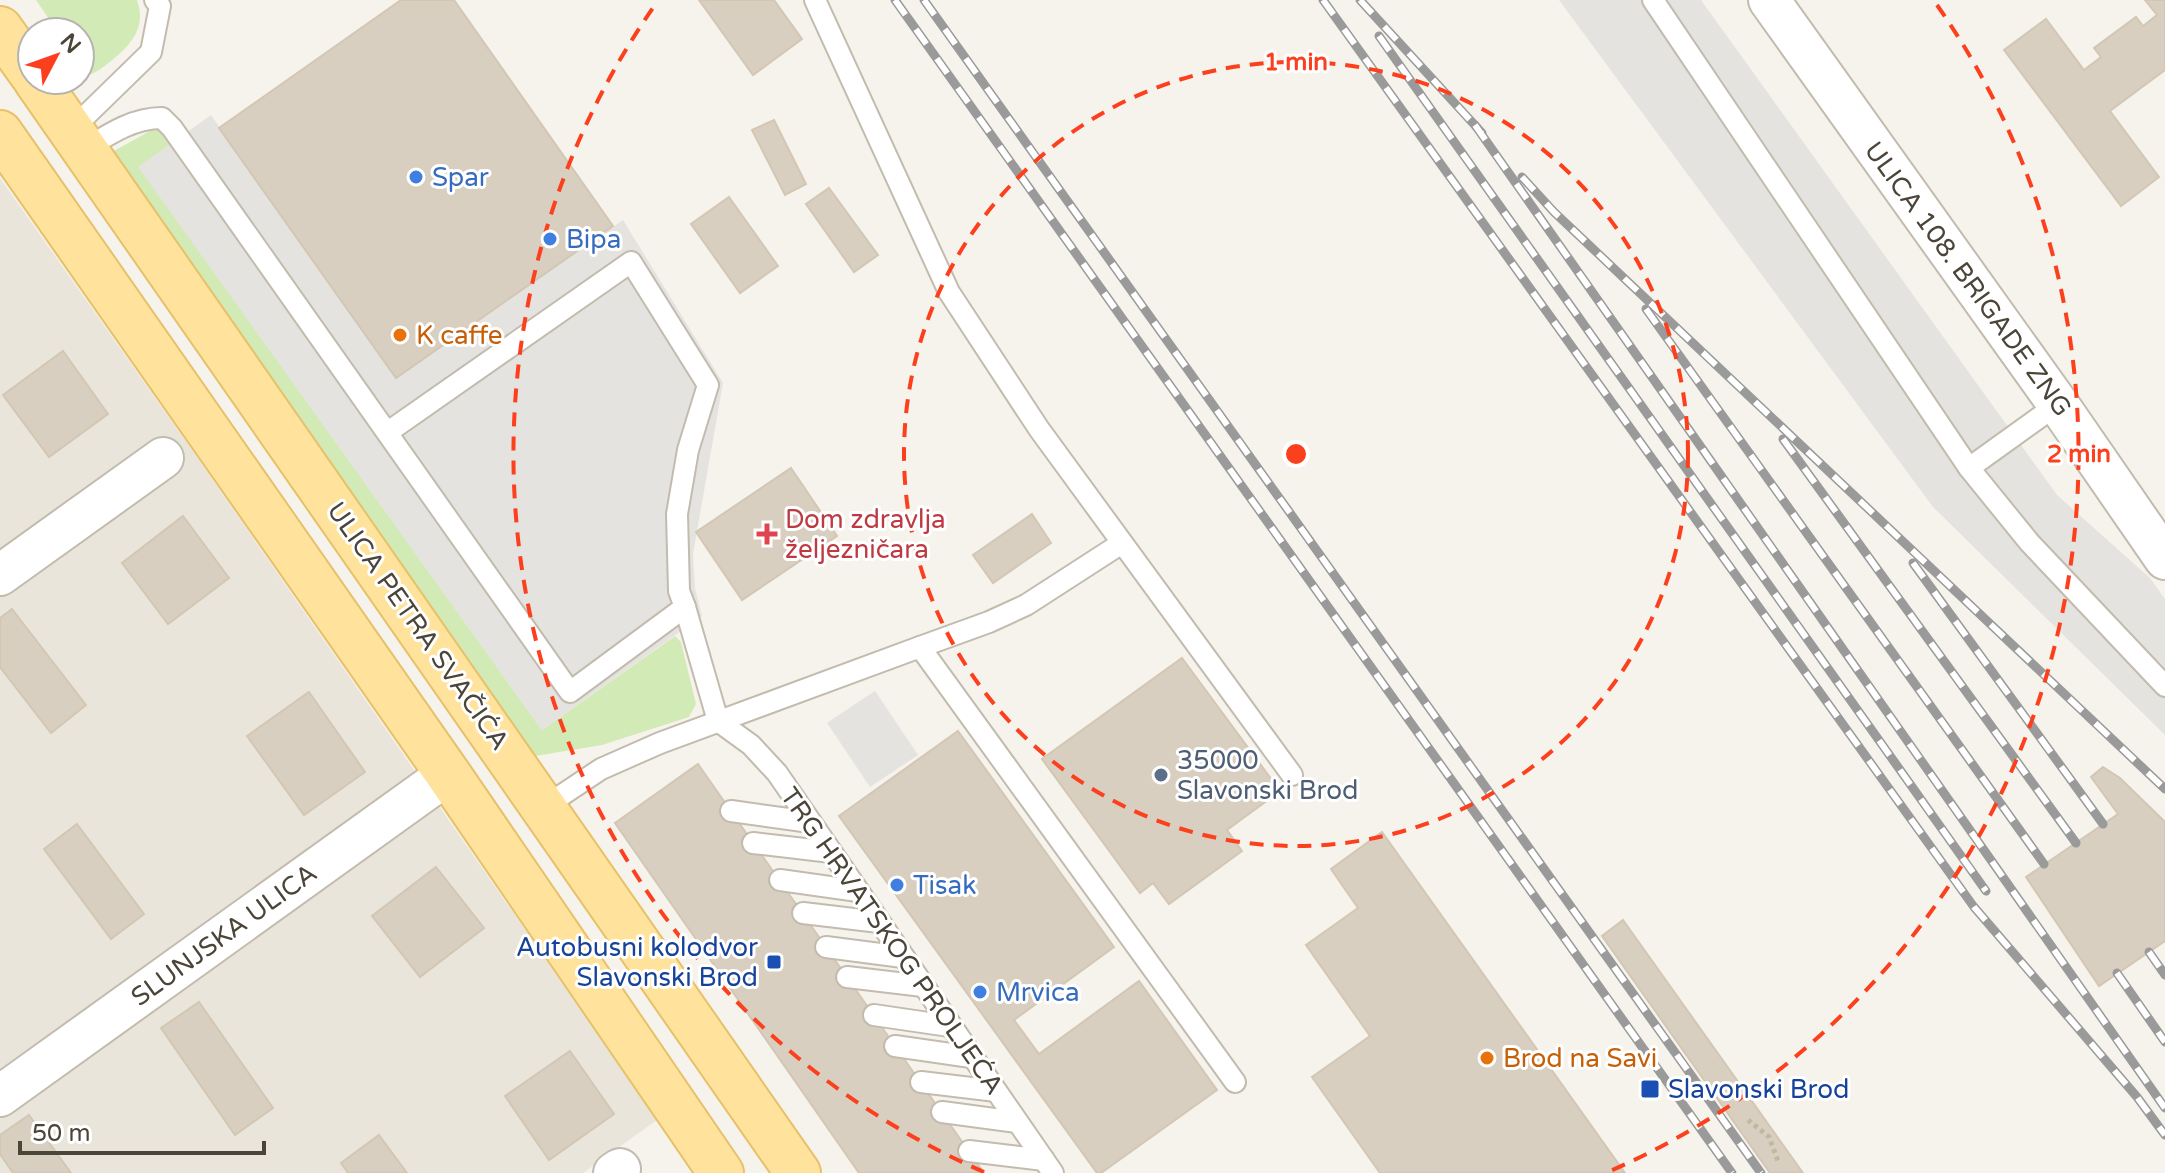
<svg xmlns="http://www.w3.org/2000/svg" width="2165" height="1173" viewBox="0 0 2165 1173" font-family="'Varela Round',sans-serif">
	<rect width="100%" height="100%" fill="#f6f3ec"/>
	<path fill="#eae5da" d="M0 178 194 453 657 1120 583 1173H0Z"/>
	<g fill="#d2eab5">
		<path d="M36 0H137C147 27 131 45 111 61 103 67 98 72 88 75L80 63V32H58Z"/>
		<path d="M160 130 173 143 139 167 542 730 675 636 681 642 696 704 689 717 602 745 529 757 112 152 150 131Z"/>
	</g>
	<g fill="#e5e3e0">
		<path d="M1559 0H1701L2057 495 2150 578 2165 599V735L1933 507Z"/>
		<path d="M211 115 396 378 623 220 723 383 693 554 695 588 702 616 542 730 138 167Z"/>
		<path d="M875 691 918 755 870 787 827 723Z"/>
	</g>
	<g fill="#d8cfc1" stroke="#d3c7b4" stroke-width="2">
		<path d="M401 0H454L613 226 396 378 219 128Z"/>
		<path d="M699 0H774L802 39 753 75Z"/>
		<path d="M2145 0H2165V70L2110 111 2159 177 2121 206 2004 50 2046 19 2084 70 2101 57 2094 48 2136 17 2143 26 2157 15Z"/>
		<path d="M774 120 806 184 785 195 752 130Z"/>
		<path d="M829 188 878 255 854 272 806 204Z"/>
		<path d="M729 197 778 266 740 293 691 224Z"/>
		<path d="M63 351 108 414 49 457 3 395Z"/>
		<path d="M791 468 837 536 742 600 696 532Z"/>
		<path d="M1032 514 1051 543 993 583 973 555Z"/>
		<path d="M183 516 229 578 168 624 122 563Z"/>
		<path d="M12 609 86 705 51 733 0 667V618Z"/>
		<path d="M1182 658 1280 791 1227 830 1242 851 1169 904 1153 883 1140 893 1042 759Z"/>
		<path d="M309 692 365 772 304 815 247 736Z"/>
		<path d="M958 731 1114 947 1014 1020 1039 1054 1139 981 1217 1090 1101 1173H1097L839 816Z"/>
		<path d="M698 764 895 1046 984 1173H859L615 823Z"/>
		<path d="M2103 767 2120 778 2165 822V941L2099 986 2026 877 2118 814 2091 777Z"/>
		<path d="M77 824 144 914 111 939 44 849Z"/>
		<path d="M1382 832 1625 1173H1380L1312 1077 1370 1036 1306 945 1358 908 1331 869Z"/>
		<path d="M436 867 484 928 420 977 372 916Z"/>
		<path d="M1623 920 1803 1173H1770L1602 936Z"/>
		<path d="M199 1002 273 1108 235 1135 161 1028Z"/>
		<path d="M570 1051 614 1114 549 1160 505 1096Z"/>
		<path d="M29 1115 71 1173H13L0 1154V1135Z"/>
		<path d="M379 1135 407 1173H348L341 1163Z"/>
	</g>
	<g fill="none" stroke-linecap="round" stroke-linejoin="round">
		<g stroke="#c2bbae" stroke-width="24">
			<g id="service">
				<path d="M815 0 949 292 1039 429 1292 775"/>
				<path d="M1653 0 1969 468 2029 542 2165 686"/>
				<path d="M71 130 151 52 160 6 155 0"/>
				<path d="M85 149C109 134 133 118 162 118L172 128 570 692 685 607 679 591 677 514 688 450 708 385 631 262 388 432"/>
				<path d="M1969 468 2058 404"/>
				<path d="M685 607 718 721"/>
				<path d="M920 647 989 622 1026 605 1122 543"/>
				<path d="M718 721 751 745 777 773 1053 1173"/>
				<path d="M544 807 601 769 660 743 920 647 1235 1082"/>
				<path d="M731 811 810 822"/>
				<path d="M753 843 831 852"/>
				<path d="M780 880 858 891"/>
				<path d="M803 913 879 922"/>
				<path d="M826 947 903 957"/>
				<path d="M847 977 923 986"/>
				<path d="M874 1015 949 1026"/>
				<path d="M895 1046 971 1057"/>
				<path d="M921 1082 996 1091"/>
				<path d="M942 1112 1017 1122"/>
				<path d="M969 1151 1044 1160"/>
			</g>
		</g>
		<g stroke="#c2bbae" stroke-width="44">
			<g id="minor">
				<path d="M1769 0 2058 404 2165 559"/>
				<path d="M0 575 163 458"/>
				<path d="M0 1096 448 774"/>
				<path d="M614 1173 620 1169"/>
			</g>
		</g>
		<g stroke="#e6c16a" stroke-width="48">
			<g id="primary">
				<path d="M0 29 32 74"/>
				<path d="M36 80 798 1173"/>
				<path d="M0 133 448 774 721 1173"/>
			</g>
		</g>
		<path stroke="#c4b79f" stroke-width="5" stroke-dasharray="4 4" stroke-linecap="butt" d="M1748 1120 1769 1137 1778 1161"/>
		<use href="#service" stroke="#fff" stroke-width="20"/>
		<use href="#minor" stroke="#fff" stroke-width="40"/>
		<use href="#primary" stroke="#ffe39c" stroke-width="44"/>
		<g stroke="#9a9a9a" stroke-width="9">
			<g id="rail">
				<path d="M895 0 1732 1173"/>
				<path d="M924 0 1761 1173"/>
				<path d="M1323 0 1974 907 2137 1097 2165 1135"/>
				<path d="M1360 0 1482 133"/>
				<path d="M1379 36 1986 891"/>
				<path d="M1475 125 2165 1108"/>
				<path d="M1522 177 1554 212 2165 789"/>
				<path d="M1646 309 2044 864"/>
				<path d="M1783 439 2076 843"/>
				<path d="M1913 563 2103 824"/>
				<path d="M2149 952 2165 975"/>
				<path d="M2117 973 2165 1042"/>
			</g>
		</g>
		<use href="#rail" stroke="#fff" stroke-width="6" stroke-dasharray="18" stroke-linecap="butt"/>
	</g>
	<g fill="none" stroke="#fc3f1d" stroke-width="4" stroke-dasharray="14 10">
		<circle cx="1296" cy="454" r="392"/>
		<path d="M984 1172A783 783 0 0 1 655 5M1937 5A783 783 0 0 1 1608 1172"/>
	</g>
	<g fill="#3f7fe0" stroke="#fff" stroke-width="3">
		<circle cx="416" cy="177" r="8"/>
		<circle cx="550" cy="239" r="8"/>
		<circle cx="897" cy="885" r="8"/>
		<circle cx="980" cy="992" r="8"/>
	</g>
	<g fill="#e8710a" stroke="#fff" stroke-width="3">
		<circle cx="400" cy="335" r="8"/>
		<circle cx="1487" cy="1058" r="8"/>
	</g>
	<path fill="#e0444e" stroke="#fff" stroke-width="3" d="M763 522h8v8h8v8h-8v8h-8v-8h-8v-8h8z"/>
	<circle fill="#5c6f8a" stroke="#fff" stroke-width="3" cx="1161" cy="775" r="8"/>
	<g fill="#1a4fb4" stroke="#fff" stroke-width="3">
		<rect x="766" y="954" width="16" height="16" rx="4"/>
		<rect x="1640" y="1079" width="20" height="20" rx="4"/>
	</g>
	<g text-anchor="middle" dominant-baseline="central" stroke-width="6" stroke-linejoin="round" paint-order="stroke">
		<g font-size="26" fill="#366cbe" stroke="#fff" text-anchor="start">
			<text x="432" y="177">Spar</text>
			<text x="566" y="239">Bipa</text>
			<text x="913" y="885">Tisak</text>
			<text x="996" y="992">Mrvica</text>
		</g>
		<g font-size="26" fill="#4b4439" stroke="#fff">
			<text transform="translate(1968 279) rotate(54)">ULICA 108. BRIGADE ZNG</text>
			<text transform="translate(418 626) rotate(55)">ULICA PETRA SVAČIĆA</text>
			<text transform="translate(224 935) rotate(-36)">SLUNJSKA ULICA</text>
			<text transform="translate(892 941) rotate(55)">TRG HRVATSKOG PROLJEĆA</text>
		</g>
		<g font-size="26" fill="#c56008" stroke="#fff" text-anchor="start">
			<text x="416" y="335">K caffe</text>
			<text x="1503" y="1058">Brod na Savi</text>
		</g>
		<g font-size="26" fill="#be3a42" stroke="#fff" text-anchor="start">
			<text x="785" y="519">Dom zdravlja<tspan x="785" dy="30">željezničara</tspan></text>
		</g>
		<g font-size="26" fill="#4e5e75" stroke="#fff" text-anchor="start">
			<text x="1177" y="760">35000<tspan x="1177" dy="30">Slavonski Brod</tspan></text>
		</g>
		<g font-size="26" fill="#164399" stroke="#fff" text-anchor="end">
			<text x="758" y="947">Autobusni kolodvor<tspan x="758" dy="30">Slavonski Brod</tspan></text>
			<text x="1668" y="1089" text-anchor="start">Slavonski Brod</text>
		</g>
	</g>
	<circle cx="1296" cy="454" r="12" fill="#fc3f1d" stroke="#fff" stroke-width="4"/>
	<g font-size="24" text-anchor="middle" font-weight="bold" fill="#fc3f1d" stroke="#fff" stroke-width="6" stroke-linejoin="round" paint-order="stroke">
		<text x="1296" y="70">1 min</text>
		<text x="2079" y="462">2 min</text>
	</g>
	<g transform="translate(56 56) rotate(49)"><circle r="38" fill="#ffffff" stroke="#b7b4b0" stroke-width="2"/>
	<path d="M0-6L14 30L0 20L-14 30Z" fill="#fc3f1d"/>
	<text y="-12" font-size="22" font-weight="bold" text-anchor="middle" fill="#4b4439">N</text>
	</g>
	<path d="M20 1141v12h244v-12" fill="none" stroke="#4b4439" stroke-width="4"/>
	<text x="32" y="1141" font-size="24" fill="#4b4439" stroke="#ffffff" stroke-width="6" paint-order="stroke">50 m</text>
</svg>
